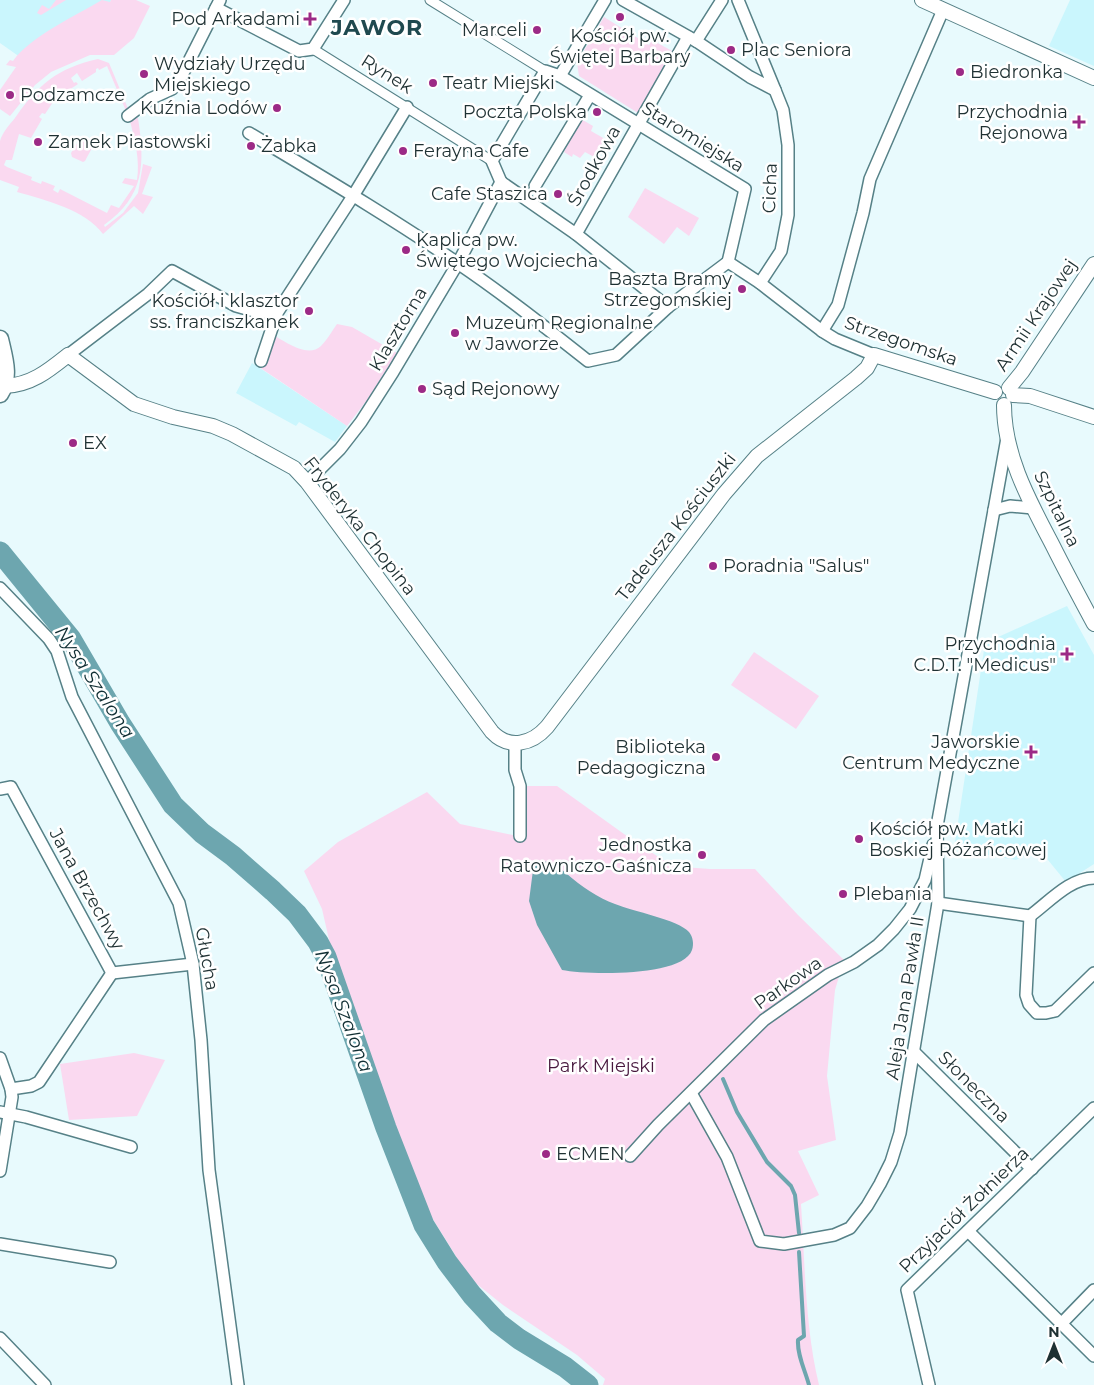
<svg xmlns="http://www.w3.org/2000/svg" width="1094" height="1385" viewBox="0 0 1094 1385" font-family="Montserrat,sans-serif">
	<rect width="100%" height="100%" fill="#e8fafd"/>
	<g fill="#caf6fd">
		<path d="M0 0H111L104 19 27 62 0 43Z"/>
		<path d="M1070 0H1094V66L1049 46Z"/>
		<path d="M252 363 347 426 335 442 299 422 296 426 236 393Z"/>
		<path d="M1067 606 1094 655V864L1066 882 1039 849 1016 860 954 849 985 643Z"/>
	</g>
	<g fill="#fad9f0">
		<path d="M56 0H66L41 15 37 13 42 5 49 9Z"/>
		<path d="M102 0 110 2 111 0H136L150 6 134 38 114 55H90L51 72 35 85 10 116 0 109V90L16 67 6 65 10 60 13 61C31 36 75 16 102 0Z"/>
		<path d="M604 17 649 45 652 40 674 52 638 113 579 76 577 63Z"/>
		<path d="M98 59 109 63 129 111H126L107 66 99 70 98 68 96 69V72L82 81 77 73 71 78 74 83 76 82 78 84 60 96 57 93 51 97V100L53 102 45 114 42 113 39 117 42 119 31 138 19 134 12 160H6L4 165 7 167 32 177 31 180 41 184 42 181 55 186 53 190 58 193 60 189 107 213 111 205 119 208 134 186 122 183 125 178 137 180C140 160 135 141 130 121L136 116 138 118C145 164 145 196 104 225L105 227 123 213 138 193 143 164 152 167 142 194 153 197 143 214 134 206 103 234C86 210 45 200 17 192L19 187 0 180C0 170 0 149 0 141 2 133 10 124 15 118 38 85 57 68 98 59Z"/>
		<path d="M581 119 593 126 591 131 605 139 594 157 585 152 580 158 573 154 572 157 564 152Z"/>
		<path d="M87 138 90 140 92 148 85 161 83 162 72 157 71 153 79 140Z"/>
		<path d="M645 188 699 218 689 236 677 227 664 244 628 217Z"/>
		<path d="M337 324 352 327 397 353 367 400 347 426 259 367 270 333C283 340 307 359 321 346 327 340 332 331 337 324Z"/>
		<path d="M754 652 819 696 796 729 731 685Z"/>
		<path d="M523 786H557L624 834 663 860 683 867 710 869H755L798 915 844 960 835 990 827 1076 836 1140 798 1151 819 1195 801 1204C805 1264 805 1327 819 1385H603L605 1379 577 1355 503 1305 468 1277 454 1253 429 1213 411 1173 392 1123 333 957 322 909 304 871 338 842 427 792 460 824 522 837Z"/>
		<path d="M134 1053 165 1060 137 1116 69 1120 60 1064Z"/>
	</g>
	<path fill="#6da6af" d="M540 860C546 862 554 863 558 866 561 868 564 872 567 874 581 886 598 898 615 904 632 911 679 920 689 932 693 937 694 944 692 950 683 977 587 975 562 970L537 925 529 901 533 870 537 863Z"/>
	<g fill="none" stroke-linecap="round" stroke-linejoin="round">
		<g stroke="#6da6af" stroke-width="4">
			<path d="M723 1079 737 1112 767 1162 791 1186 795 1195 799 1233"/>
			<path d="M799 1252 804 1336 798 1340C797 1355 805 1370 809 1385"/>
		</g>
		<path stroke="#6da6af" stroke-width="21" d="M0 552 71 639 120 723 173 805 202 833 233 856 273 891 297 914 318 942 326 957 386 1128 424 1225 447 1262 472 1295 498 1323 519 1339 565 1367 588 1385"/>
		<g stroke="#568187" stroke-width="11">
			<g id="pedestrian">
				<path d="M430 0 545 71"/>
				<path d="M313 49 492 161"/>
			</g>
		</g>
		<g stroke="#568187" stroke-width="14">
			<g id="minor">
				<path d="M623 0 696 41 750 77 775 90 738 0"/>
				<path d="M216 8 299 51 313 49 344 0"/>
				<path d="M696 41 722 0"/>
				<path d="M560 76 605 0"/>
				<path d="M128 116 150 99 172 89 179 81 220 0"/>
				<path d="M249 133C319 175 389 216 456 262 502 293 545 327 588 361L616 355 668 307"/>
				<path d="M501 182 492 161 545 71 560 76 745 189 728 262"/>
				<path d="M501 182 576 234 668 307 728 262"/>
				<path d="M535 186 590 95"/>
				<path d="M576 234 688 37"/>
				<path d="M728 262 760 283 822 331 835 339 874 355"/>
				<path d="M760 283 781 251 788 215V145L783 110 775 90"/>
				<path d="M822 331 838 305 863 213 870 179 943 10"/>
				<path d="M68 355 148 294 172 271 236 306 258 312 277 313"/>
				<path d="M261 361 277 313 353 196 407 107"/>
				<path d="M307 482 340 449 361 422 393 372 458 263 501 182"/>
				<path d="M994 510 1010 506 1033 508"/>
				<path d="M0 588 49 639 57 651 72 697 179 903 193 964 201 1040 209 1170 238 1385"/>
				<path d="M515 743V770L520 786V836"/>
				<path d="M0 789 11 787 112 973 193 964"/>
				<path d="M938 903 1030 916C1049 902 1070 878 1094 878"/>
				<path d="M1030 916 1026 995 1029 1004 1037 1013H1046L1055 1011 1094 973"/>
				<path d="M914 1052 1032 1169"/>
				<path d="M0 1058 11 1089 12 1097 0 1171"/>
				<path d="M11 1089 31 1086 39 1082 112 973"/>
				<path d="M691 1093 727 1157 760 1241 784 1244 834 1235 850 1228 867 1206 880 1184 891 1162 900 1133 938 903 937 826 1007 438"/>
				<path d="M0 1112 26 1117 131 1147"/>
				<path d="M630 1156 658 1125 764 1020 828 975 854 962 878 945 894 929 910 909 925 880 933 845"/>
				<path d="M968 1231 1094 1356"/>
				<path d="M0 1244 110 1262"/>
				<path d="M1061 1324 1094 1290"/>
				<path d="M0 1338 45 1385"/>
				<path d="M929 1385 907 1290 1094 1108"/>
			</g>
		</g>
		<g stroke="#568187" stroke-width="16">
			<g id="tertiary">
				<path d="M922 0 1094 78"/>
				<path d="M5 386C31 385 48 371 68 355L134 404 173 417 213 426 232 434 294 468 307 482 492 732C509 750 532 744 547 727L724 494 757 456 856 378 867 368 874 355 995 392"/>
				<path d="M1009 388 1022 372 1094 264"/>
				<path d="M1013 395 1030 396 1094 417"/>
				<path d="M1004 405C1004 456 1030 502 1053 546 1066 572 1080 598 1094 624"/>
			</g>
		</g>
		<g stroke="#568187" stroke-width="19">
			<path id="secondary" d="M0 339C4 357 11 377 0 394"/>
		</g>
		<use href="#pedestrian" stroke="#fff" stroke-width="9"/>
		<use href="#minor" stroke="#fff" stroke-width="11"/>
		<use href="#tertiary" stroke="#fff" stroke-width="14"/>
		<use href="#secondary" stroke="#fff" stroke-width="16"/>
	</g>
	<g fill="#9c2a86" stroke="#fff" stroke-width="2">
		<circle cx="620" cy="17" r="5"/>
		<path d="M307.5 11.5h5v5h5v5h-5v5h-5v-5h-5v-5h5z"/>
		<circle cx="537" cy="30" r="5"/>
		<circle cx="731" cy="50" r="5"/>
		<circle cx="960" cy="72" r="5"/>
		<circle cx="144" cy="74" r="5"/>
		<circle cx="433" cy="83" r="5"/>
		<circle cx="10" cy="95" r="5"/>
		<circle cx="277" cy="108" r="5"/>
		<circle cx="597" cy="112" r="5"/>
		<path d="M1076.5 114.5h5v5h5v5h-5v5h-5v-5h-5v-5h5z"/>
		<circle cx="38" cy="142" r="5"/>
		<circle cx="251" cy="146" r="5"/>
		<circle cx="403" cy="151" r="5"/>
		<circle cx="558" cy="194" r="5"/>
		<circle cx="406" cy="250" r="5"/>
		<circle cx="742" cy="289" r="5"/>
		<circle cx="309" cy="311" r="5"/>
		<circle cx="455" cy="333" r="5"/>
		<circle cx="422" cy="389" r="5"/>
		<circle cx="73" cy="443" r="5"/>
		<circle cx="713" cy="566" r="5"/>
		<path d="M1064.5 646.5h5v5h5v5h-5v5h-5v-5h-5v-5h5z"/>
		<path d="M1028.5 744.5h5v5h5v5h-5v5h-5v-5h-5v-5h5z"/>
		<circle cx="716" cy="757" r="5"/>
		<circle cx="859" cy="839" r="5"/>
		<circle cx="702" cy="855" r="5"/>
		<circle cx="843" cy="894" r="5"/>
		<circle cx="546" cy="1154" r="5"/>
	</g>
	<g text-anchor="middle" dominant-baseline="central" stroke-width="5" stroke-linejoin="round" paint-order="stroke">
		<g font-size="18" fill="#1f3133" stroke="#fff" text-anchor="start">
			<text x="300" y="19" text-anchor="end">Pod Arkadami</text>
			<text x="527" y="30" text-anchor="end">Marceli</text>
			<text x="620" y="36" text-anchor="middle">Kościół pw.<tspan x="620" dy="21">Świętej Barbary</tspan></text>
			<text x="741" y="50">Plac Seniora</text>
			<text x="154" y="64">Wydziały Urzędu<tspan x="154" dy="21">Miejskiego</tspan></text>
			<text x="970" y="72">Biedronka</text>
			<text x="443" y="83">Teatr Miejski</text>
			<text x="20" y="95">Podzamcze</text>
			<text x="267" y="108" text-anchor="end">Kuźnia Lodów</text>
			<text x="587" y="112" text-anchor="end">Poczta Polska</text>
			<text x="1068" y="112" text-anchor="end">Przychodnia<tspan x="1068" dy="21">Rejonowa</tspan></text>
			<text x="48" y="142">Zamek Piastowski</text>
			<text x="261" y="146">Żabka</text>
			<text x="413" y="151">Ferayna Cafe</text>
			<text x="548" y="194" text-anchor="end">Cafe Staszica</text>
			<text x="416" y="240">Kaplica pw.<tspan x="416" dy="21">Świętego Wojciecha</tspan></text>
			<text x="732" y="279" text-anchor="end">Baszta Bramy<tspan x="732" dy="21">Strzegomskiej</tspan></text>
			<text x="299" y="301" text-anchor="end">Kościół i klasztor<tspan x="299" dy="21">ss. franciszkanek</tspan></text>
			<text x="465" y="323">Muzeum Regionalne<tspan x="465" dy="21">w Jaworze</tspan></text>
			<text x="432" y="389">Sąd Rejonowy</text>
			<text x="83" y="443">EX</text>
			<text x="723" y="566">Poradnia "Salus"</text>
			<text x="1056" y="644" text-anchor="end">Przychodnia<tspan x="1056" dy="21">C.D.T. "Medicus"</tspan></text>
			<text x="1020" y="742" text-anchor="end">Jaworskie<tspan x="1020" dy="21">Centrum Medyczne</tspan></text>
			<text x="706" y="747" text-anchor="end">Biblioteka<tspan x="706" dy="21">Pedagogiczna</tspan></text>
			<text x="869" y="829">Kościół pw. Matki<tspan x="869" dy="21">Boskiej Różańcowej</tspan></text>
			<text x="692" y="845" text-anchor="end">Jednostka<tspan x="692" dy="21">Ratowniczo-Gaśnicza</tspan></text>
			<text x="853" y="894">Plebania</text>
			<text x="556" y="1154">ECMEN</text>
		</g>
		<g font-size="18" fill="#1f3133" stroke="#fff">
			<text transform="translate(387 74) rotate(32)">Rynek</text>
			<text transform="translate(693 137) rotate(32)">Staromiejska</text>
			<text transform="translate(594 166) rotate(-61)">Środkowa</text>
			<text transform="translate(770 188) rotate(-88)">Cicha</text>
			<text transform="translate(1036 315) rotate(-56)">Armii Krajowej</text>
			<text transform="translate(398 329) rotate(-59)">Klasztorna</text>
			<text transform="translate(901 341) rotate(19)">Strzegomska</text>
			<text transform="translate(1057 509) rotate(64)">Szpitalna</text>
			<text transform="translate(360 526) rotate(52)">Fryderyka Chopina</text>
			<text transform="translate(676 527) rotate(-52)">Tadeusza Kościuszki</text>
			<text transform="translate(87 889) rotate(61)">Jana Brzechwy</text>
			<text transform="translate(207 959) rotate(80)">Głucha</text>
			<text transform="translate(788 983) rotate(-35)">Parkowa</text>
			<text transform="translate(905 998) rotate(-81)">Aleja Jana Pawła II</text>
			<text transform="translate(974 1087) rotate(45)">Słoneczna</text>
			<text transform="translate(964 1210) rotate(-44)">Przyjaciół Żołnierza</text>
		</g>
		<g font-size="18" fill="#48183e" stroke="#fff">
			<text x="601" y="1066">Park Miejski</text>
		</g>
		<g font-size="19" font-style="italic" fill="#102e33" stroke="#fff">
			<text transform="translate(95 682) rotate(57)">Nysa Szalona</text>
			<text transform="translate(344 1011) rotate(69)">Nysa Szalona</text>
		</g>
		<g font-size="22" font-weight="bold" letter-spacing="1" fill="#1f494f" stroke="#fff">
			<text x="377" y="27">JAWOR</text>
		</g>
	</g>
	<g transform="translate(1054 1345)" stroke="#ffffff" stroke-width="4" paint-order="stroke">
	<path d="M0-4L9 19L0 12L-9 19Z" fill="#1f3133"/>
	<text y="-8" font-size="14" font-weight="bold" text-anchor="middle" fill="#1f3133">N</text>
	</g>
</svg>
